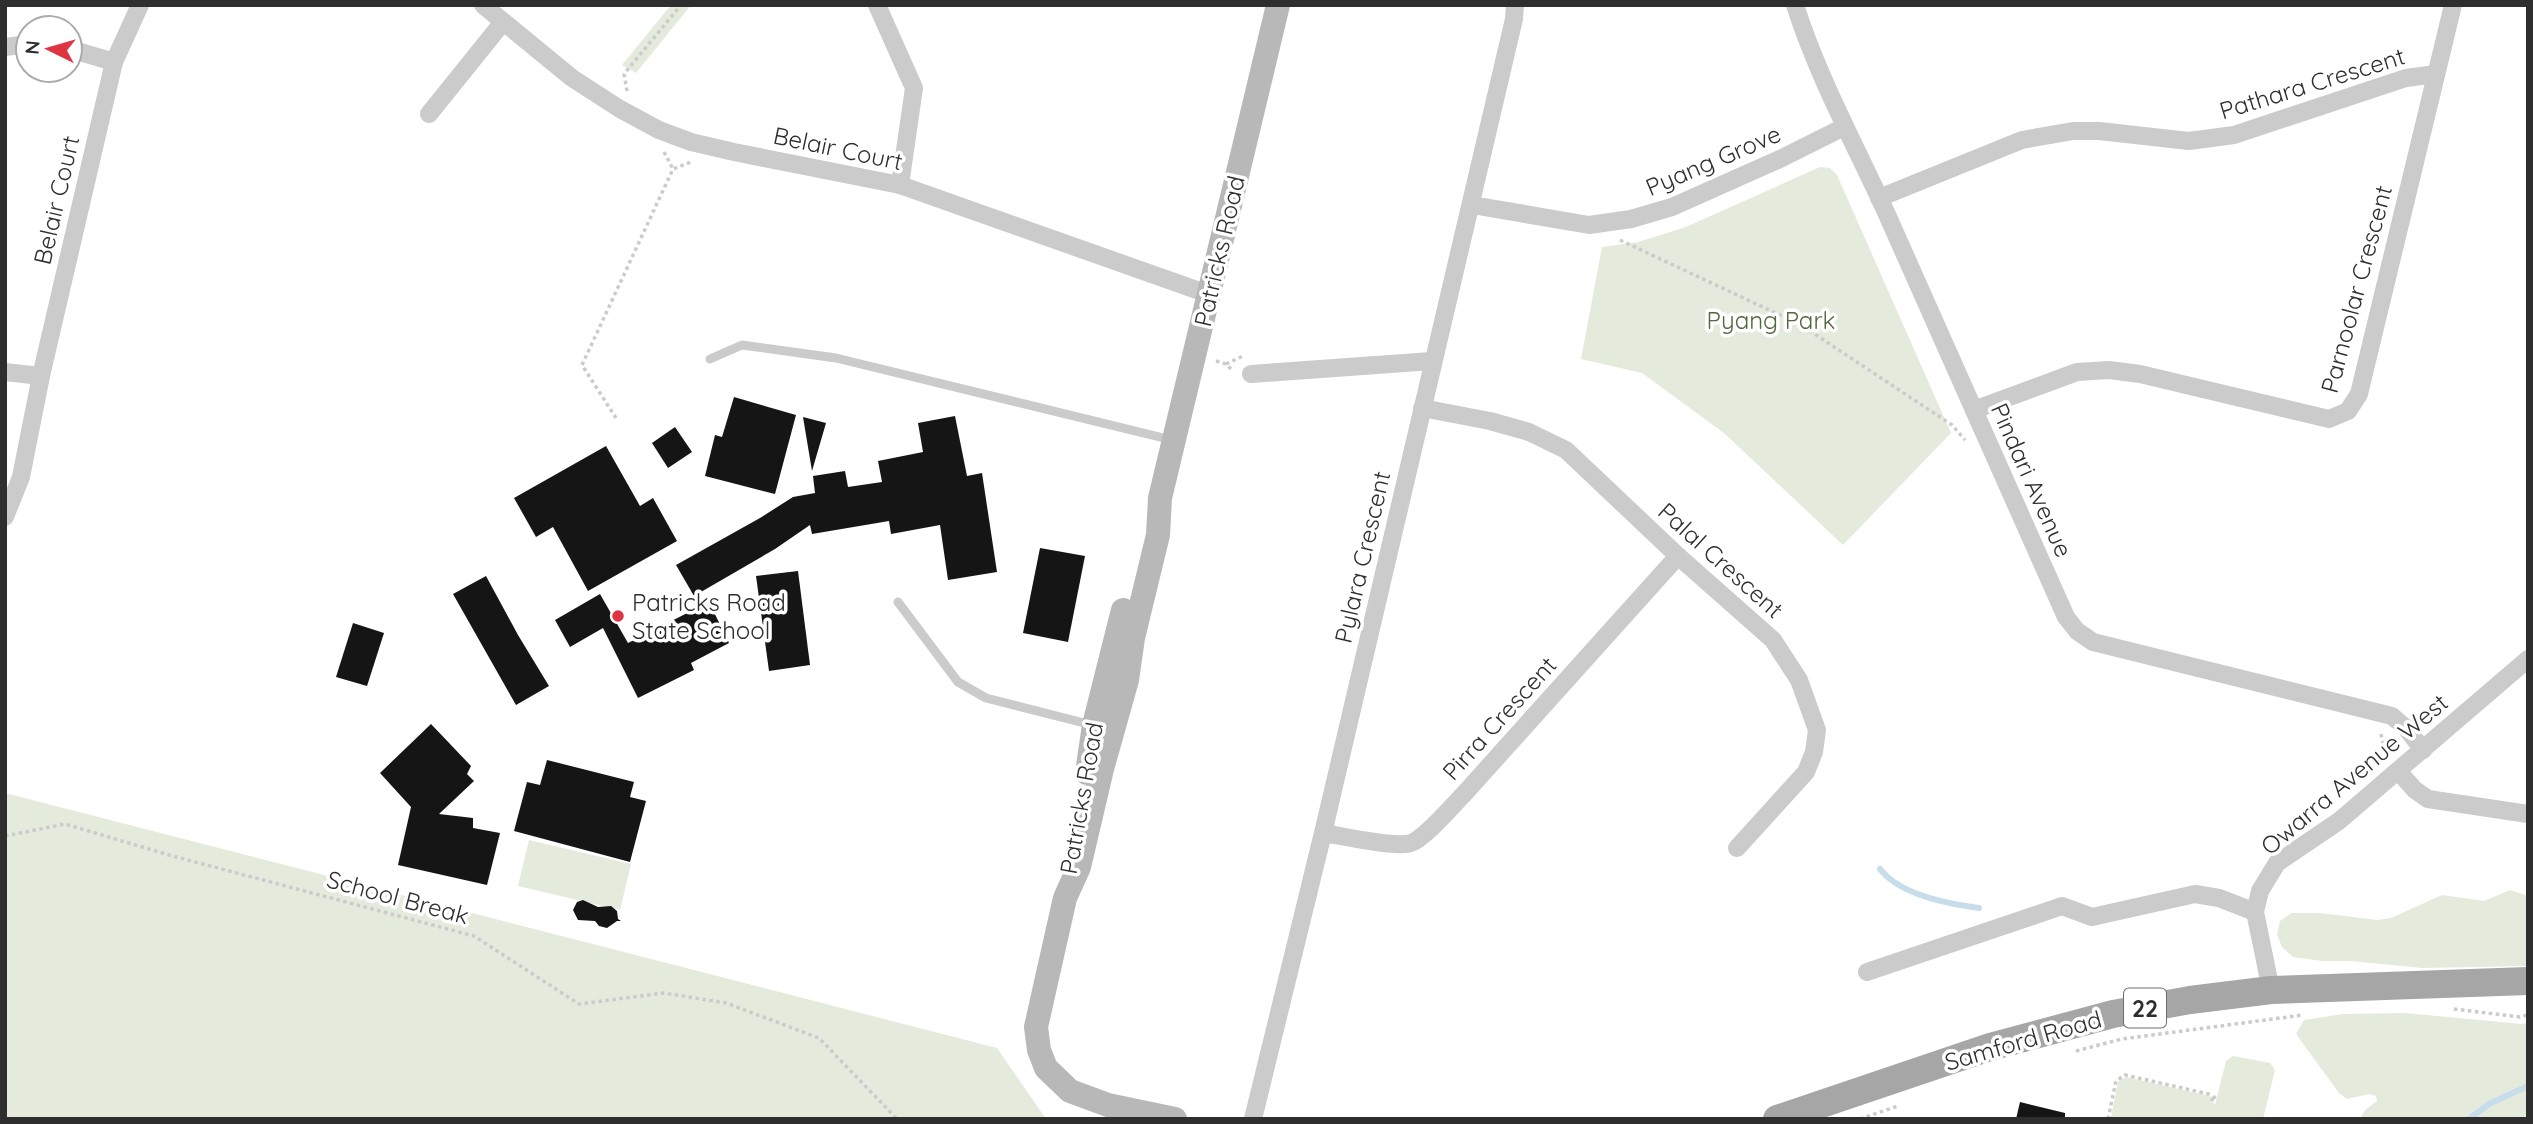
<svg xmlns="http://www.w3.org/2000/svg" width="2533" height="1124" viewBox="0 0 2533 1124" font-family="Quicksand,sans-serif">
	<rect width="100%" height="100%" fill="#fff"/>
	<g fill="#e4ebdc">
		<path d="M671 5H691L636 73 622 65Z"/>
		<path d="M1820 167 1830 168 1837 175 1951 433 1843 545 1724 433 1642 373 1581 359 1602 247 1638 242 1686 227Z"/>
		<path d="M5 793 997 1048 1046 1119H5Z"/>
		<path d="M529 840 631 864 620 910 518 886Z"/>
		<path d="M2510 890 2528 896V966L2422 968 2351 961H2322L2293 957 2282 947 2277 935 2280 921 2291 913H2320L2377 920 2391 918 2442 895 2484 901Z"/>
		<path d="M2405 1013 2522 1024 2528 1023V1119H2360L2365 1110 2377 1101 2376 1096 2369 1094 2347 1099 2339 1093 2296 1034 2304 1020 2343 1014Z"/>
		<path d="M2233 1056 2270 1063 2275 1070 2263 1119H2112L2111 1117 2118 1082 2126 1077 2210 1096 2215 1105 2226 1061Z"/>
	</g>
	<g fill="none" stroke-linecap="round" stroke-linejoin="round">
		<g stroke="#c8ddea" stroke-width="6">
			<path d="M1880 869C1900 895 1948 904 1979 908"/>
			<path d="M2469 1119 2489 1104 2528 1086"/>
		</g>
	</g>
	<g fill="#151515">
		<path d="M734 397 796 415 775 494 705 476 715 435 722 437Z"/>
		<path d="M955 416 967 476 982 473 997 572 948 580 940 525 891 534 889 521 812 534 810 525 775 549 694 596 676 565 760 518 793 497 815 493 813 476 845 471 848 487 882 482 878 461 923 452 918 423Z"/>
		<path d="M803 417 826 423 812 471Z"/>
		<path d="M675 427 692 452 668 468 652 443Z"/>
		<path d="M606 446 640 506 653 498 677 541 588 591 553 527 536 537 514 498Z"/>
		<path d="M1040 548 1085 556 1068 642 1023 633Z"/>
		<path d="M798 571 810 665 769 671 756 576Z"/>
		<path d="M486 576 518 635 549 686 516 705 453 594Z"/>
		<path d="M600 594 628 643 709 602 729 643 691 663 694 670 638 698 603 628 570 647 555 620Z"/>
		<path d="M353 623 384 633 367 686 336 677Z"/>
		<path d="M431 724 471 766 467 774 474 781 439 814 473 818V828L500 833 487 885 398 865 411 807 380 773Z"/>
		<path d="M547 760 634 782 630 797 646 801 630 862 514 831 527 782 540 785Z"/>
		<path d="M583 900 598 907 611 906 617 911 618 919 621 921H617L607 928 599 926 595 921 578 920 573 910 577 902Z"/>
		<path d="M2020 1102 2065 1113V1119H2016Z"/>
	</g>
	<g fill="none" stroke-linecap="round" stroke-linejoin="round">
		<g stroke="#cbcbcb" stroke-width="3.5" stroke-dasharray="3.5 3.5" stroke-linecap="butt">
			<path d="M627 91 624 74 681 5"/>
			<path d="M664 152 673 169"/>
			<path d="M1620 240 1801 325 1952 425 1965 440"/>
			<path d="M1216 361 1226 364 1232 370"/>
			<path d="M1226 364 1243 356"/>
			<path d="M616 418 582 365 673 169 691 162"/>
			<path d="M2381 734 2386 757"/>
			<path d="M5 836 65 824 169 855 474 936 579 1004 664 993 726 1003 819 1038 897 1119"/>
			<path d="M2454 1009 2520 1017 2528 1015"/>
			<path d="M2076 1051 2122 1039 2303 1015"/>
			<path d="M2212 1101 2213 1095 2216 1100"/>
			<path d="M1860 1119 1898 1106"/>
			<path d="M2108 1119 2116 1081 2125 1075 2213 1095"/>
		</g>
		<g stroke="#cbcbcb" stroke-width="9">
			<path d="M710 359 742 345 836 358 1172 440"/>
			<path d="M898 602 958 682 986 698 1092 725"/>
		</g>
		<g stroke="#cbcbcb" stroke-width="18">
			<path d="M483 5 572 78 620 109 659 130 691 142 734 152 900 185 1208 294"/>
			<path d="M877 5 914 88 900 185"/>
			<path d="M1795 5C1819 80 1857 148 1889 219 1948 352 2007 484 2066 617L2077 631 2093 642 2392 716 2407 729 2423 750"/>
			<path d="M5 47 28 44"/>
			<path d="M70 49 114 62"/>
			<path d="M429 114 503 22"/>
			<path d="M1879 198 2022 140 2073 131H2099L2189 141 2234 135 2406 78 2436 74"/>
			<path d="M1472 205 1589 225 1631 219 1672 207 1780 159 1844 127"/>
			<path d="M5 372 41 376 114 62 140 5"/>
			<path d="M1251 374 1432 361"/>
			<path d="M1422 408 1490 421 1529 432 1566 450 1678 556 1773 640 1799 680 1817 730 1814 752 1806 772 1737 848"/>
			<path d="M1974 410 2077 372 2109 370 2140 374 2329 419 2348 411 2359 394 2453 5"/>
			<path d="M5 517 21 477 41 376"/>
			<path d="M2398 771 2415 790 2428 799 2528 814"/>
			<path d="M1323 833C1342 836 1396 848 1411 843 1425 838 1453 805 1464 794L1678 556"/>
			<path d="M1867 972 2062 906 2092 917 2195 894 2219 898 2255 912"/>
			<path d="M2271 990 2255 912 2260 891 2277 863 2339 821 2528 659"/>
			<path d="M1253 1119 1323 833 1514 19 1515 5"/>
		</g>
		<g stroke="#b8b8b8" stroke-width="24">
			<path d="M1087 773 1094 725 1123 610"/>
			<path d="M1175 1119 1108 1105 1070 1091 1046 1068 1039 1050 1036 1027 1065 898 1079 867 1102 769 1127 680 1133 638 1158 535 1160 498 1278 5"/>
		</g>
		<path stroke="#a6a6a6" stroke-width="28" d="M1777 1119 1990 1047 2113 1014 2190 1000 2271 990 2528 981"/>
	</g>
	<circle fill="#df3542" stroke="#fff" stroke-width="2.5" cx="618" cy="616" r="7"/>
	<g text-anchor="middle" dominant-baseline="central" stroke-width="7" stroke-linejoin="round" paint-order="stroke">
		<rect fill="#fff" stroke="#6d6d6d" stroke-width="2" x="2124" y="988.5" width="42" height="39" rx="5"/>
		<g font-size="23" font-weight="bold" fill="#2e2e2e">
			<text x="2145" y="1008">22</text>
		</g>
		<g font-size="24" fill="#2e2e2e" stroke="#fff">
			<text transform="translate(2312 83) rotate(-17)">Pathara Crescent</text>
			<text transform="translate(838 148) rotate(12)">Belair Court</text>
			<text transform="translate(1713 160) rotate(-23)">Pyang Grove</text>
			<text transform="translate(56 200) rotate(-77)">Belair Court</text>
			<text transform="translate(1219 251) rotate(-77)">Patricks Road</text>
			<text transform="translate(2356 289) rotate(-75)">Parnoolar Crescent</text>
			<text transform="translate(2032 480) rotate(66)">Pindari Avenue</text>
			<text transform="translate(1362 557) rotate(-77)">Pylara Crescent</text>
			<text transform="translate(1721 560) rotate(42)">Palal Crescent</text>
			<text transform="translate(1499 718) rotate(-48)">Pirra Crescent</text>
			<text transform="translate(2354 774) rotate(-40)">Owarra Avenue West</text>
			<text transform="translate(1081 798) rotate(-80)">Patricks Road</text>
			<text transform="translate(398 897) rotate(15)">School Break</text>
			<text transform="translate(2023 1040) rotate(-16)">Samford Road</text>
		</g>
		<g font-size="24" fill="#51683d" stroke="#fff">
			<text x="1771" y="320">Pyang Park</text>
		</g>
		<g font-size="24" fill="#2e2e2e" stroke="#fff" text-anchor="start">
			<text x="632" y="602">Patricks Road<tspan x="632" dy="28">State School</tspan></text>
		</g>
	</g>
	<rect width="2533" height="1124" fill="none" stroke="#2e2e2e" stroke-width="14"/>
	<g transform="translate(49 49) rotate(275)"><circle r="33" fill="#ffffff" stroke="#ababab" stroke-width="2"/>
	<path d="M0-5L12 26L0 18L-12 26Z" fill="#df3542"/>
	<text y="-10" font-size="19" font-weight="bold" text-anchor="middle" fill="#2e2e2e">N</text>
	</g>
</svg>
